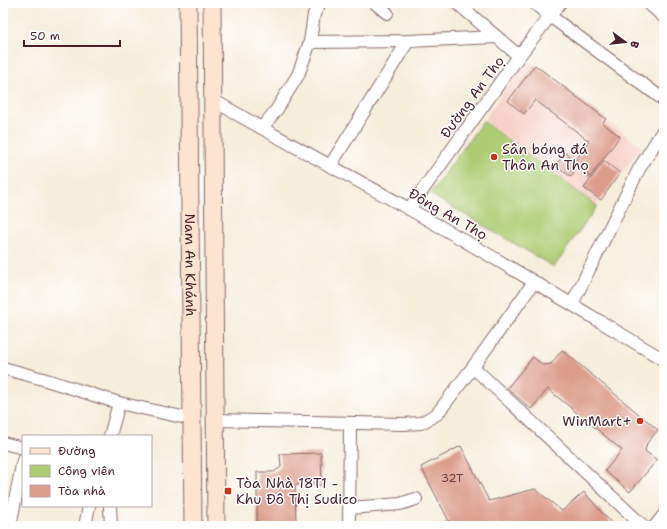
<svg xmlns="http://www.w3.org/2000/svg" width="667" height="529" viewBox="0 0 667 529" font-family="'Shantell Sans',sans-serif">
	<rect width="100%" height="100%" fill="#fff"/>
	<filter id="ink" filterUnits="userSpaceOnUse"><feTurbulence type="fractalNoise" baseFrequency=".025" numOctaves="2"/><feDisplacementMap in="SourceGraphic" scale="8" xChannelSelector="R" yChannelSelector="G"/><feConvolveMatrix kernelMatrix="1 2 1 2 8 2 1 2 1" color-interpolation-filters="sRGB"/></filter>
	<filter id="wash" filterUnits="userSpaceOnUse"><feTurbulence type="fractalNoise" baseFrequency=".012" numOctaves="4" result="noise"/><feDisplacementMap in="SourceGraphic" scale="16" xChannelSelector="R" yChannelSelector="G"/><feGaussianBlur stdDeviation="0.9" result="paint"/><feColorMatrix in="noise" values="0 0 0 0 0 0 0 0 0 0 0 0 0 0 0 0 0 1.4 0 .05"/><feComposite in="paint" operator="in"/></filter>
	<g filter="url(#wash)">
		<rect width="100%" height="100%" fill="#f6eddb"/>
		<path fill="#f7d1c8" d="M526 59 642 147 596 205 484 120Z"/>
		<path fill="#adcc73" stroke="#7c764f" d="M483 121 597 206 554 267 430 194Z"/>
		<g id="blocks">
			<g fill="#dc9c8b">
				<path d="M535 65 606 119 602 123 620 136 590 177 578 168 571 177 556 165 565 153 575 161 589 141 535 100 524 114 508 101Z"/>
				<path d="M604 161 620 173 601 200 584 188Z"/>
				<path d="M562 350 658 430 647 443 645 451 657 460 630 492 605 471 622 450 548 389 531 409 507 388 533 357 543 365 551 364Z"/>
				<path d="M461 446 489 501 535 489 562 511 584 492 614 526H440L449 521 421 467Z"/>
				<path d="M321 453 322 485H295L296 526H257V472H274L281 467 280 454Z"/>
			</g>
		</g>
	</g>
	<g filter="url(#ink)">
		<use href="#blocks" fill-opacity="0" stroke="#866769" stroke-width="1"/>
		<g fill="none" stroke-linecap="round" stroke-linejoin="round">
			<g stroke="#866769" stroke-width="14">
				<g id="street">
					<path d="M375 3 387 13"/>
					<path d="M457 3 519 56"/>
					<path d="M534 3 550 16 664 100"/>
					<path d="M648 3 664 17"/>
					<path d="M310 42 408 41 496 37"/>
					<path d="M213 100C277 138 343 172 409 209 495 257 579 309 664 360"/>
					<path d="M262 128 277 109 298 75 310 42 314 14 320 3"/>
					<path d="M330 166 408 41"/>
					<path d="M409 209 519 56 560 3"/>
					<path d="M572 304 639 169 664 129"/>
					<path d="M473 367 643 526"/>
					<path d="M3 368 43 379 119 403 191 419"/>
					<path d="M216 420 403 424 421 423 437 414 473 367 534 282"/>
					<path d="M110 436 119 403"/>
					<path d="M3 443 23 448"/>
					<path d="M110 506 111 526"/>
					<path d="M350 508 400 504 416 499"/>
					<path d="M10 526 23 460"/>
					<path d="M85 526 89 506"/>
					<path d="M349 526 350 423"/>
					<path d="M655 526 664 515"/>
				</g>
			</g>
			<g stroke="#866769" stroke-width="19">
				<g id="secondary">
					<path id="s1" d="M188 3 193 526"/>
					<path d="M212 3 216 526"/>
				</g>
			</g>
			<use href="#street" stroke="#fff" stroke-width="12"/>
			<use href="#secondary" stroke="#fde4d0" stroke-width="17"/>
		</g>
	</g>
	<g fill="#c8321e" stroke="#fff" stroke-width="1.5">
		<circle cx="494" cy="157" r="4"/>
		<circle cx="640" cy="421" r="4"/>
		<rect x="224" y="487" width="8" height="8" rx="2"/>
	</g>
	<g text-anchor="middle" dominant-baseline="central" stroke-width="3" stroke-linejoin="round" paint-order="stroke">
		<g font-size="12" fill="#6e3e43">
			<text x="452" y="478">32T</text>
		</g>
		<g font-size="14" fill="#4a1f2b" stroke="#fff">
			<text transform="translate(472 97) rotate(-54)">Đường An Thọ</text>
			<text transform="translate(448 214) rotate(30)">Đông An Thọ</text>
			<text stroke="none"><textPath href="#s1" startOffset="262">Nam An Khánh</textPath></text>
		</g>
		<g font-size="14" fill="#4a1f2b" stroke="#fff" text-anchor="start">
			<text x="502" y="149">Sân bóng đá<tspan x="502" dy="16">Thôn An Thọ</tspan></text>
			<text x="632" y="421" text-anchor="end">WinMart+</text>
			<text x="236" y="483">Tòa Nhà 18T1 -<tspan x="236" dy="16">Khu Đô Thị Sudico</tspan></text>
		</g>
	</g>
	<rect width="667" height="529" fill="none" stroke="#fff" stroke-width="16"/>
	<rect x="22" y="435" width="130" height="72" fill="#ffffff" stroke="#b7a5aa"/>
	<rect x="30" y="448" width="20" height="6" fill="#fde4d0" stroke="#b7a5aa"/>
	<text x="58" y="455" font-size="12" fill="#4a1f2b">Đường</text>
	<rect x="30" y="465" width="20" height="12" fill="#adcc73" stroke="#b7a5aa"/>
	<text x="58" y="475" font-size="12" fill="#4a1f2b">Công viên</text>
	<rect x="30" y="485" width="20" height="12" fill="#dc9c8b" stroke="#b7a5aa"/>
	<text x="58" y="495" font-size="12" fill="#4a1f2b">Tòa nhà</text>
	<g transform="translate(625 42) rotate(105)" stroke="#ffffff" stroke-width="3" paint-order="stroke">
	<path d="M0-3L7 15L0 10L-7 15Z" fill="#4a1f2b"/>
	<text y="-6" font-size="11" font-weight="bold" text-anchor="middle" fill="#4a1f2b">B</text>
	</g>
	<path d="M24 40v6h96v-6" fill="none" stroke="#4a1f2b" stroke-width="2"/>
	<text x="30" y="40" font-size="12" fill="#4a1f2b" stroke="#ffffff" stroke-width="3" paint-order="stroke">50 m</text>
</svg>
